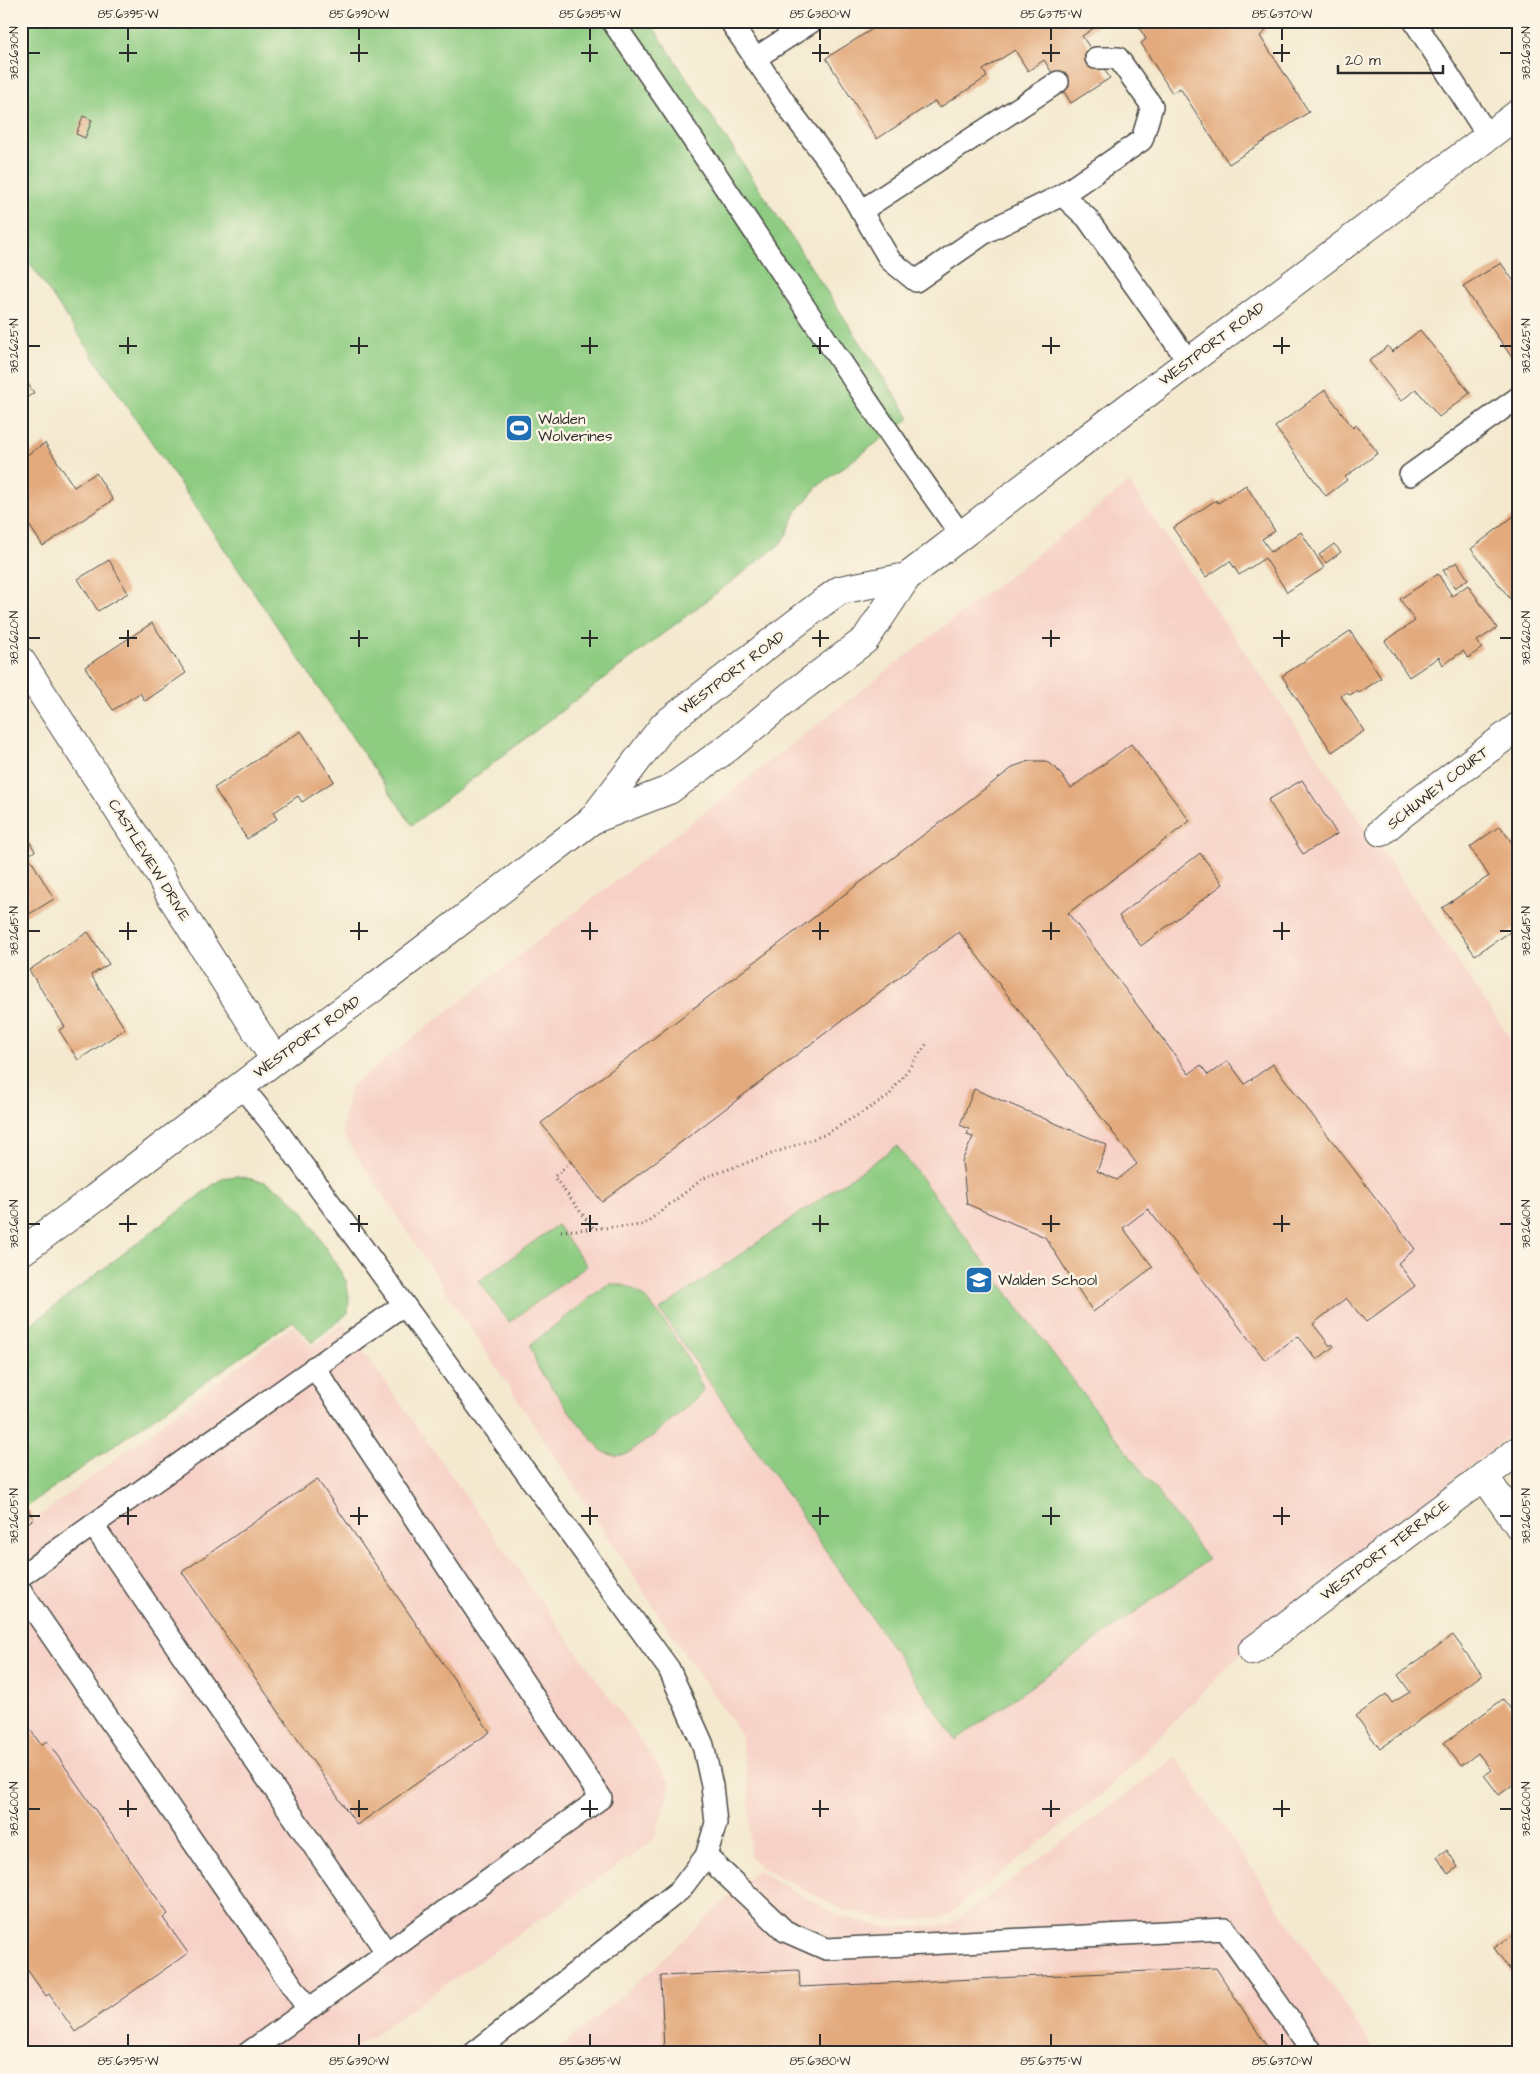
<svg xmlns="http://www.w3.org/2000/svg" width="1540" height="2074" viewBox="0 0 1540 2074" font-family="'Architects Daughter',sans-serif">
	<rect width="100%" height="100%" fill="#fcf5e5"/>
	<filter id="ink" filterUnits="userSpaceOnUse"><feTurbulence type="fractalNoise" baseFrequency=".02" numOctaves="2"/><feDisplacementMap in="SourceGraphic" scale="10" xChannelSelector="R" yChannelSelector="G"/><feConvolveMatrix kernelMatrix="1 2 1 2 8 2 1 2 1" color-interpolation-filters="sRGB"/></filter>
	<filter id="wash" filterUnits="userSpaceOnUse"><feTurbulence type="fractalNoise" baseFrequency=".0096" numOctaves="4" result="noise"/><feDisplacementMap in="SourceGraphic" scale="20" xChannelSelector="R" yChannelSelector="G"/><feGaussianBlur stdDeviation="1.12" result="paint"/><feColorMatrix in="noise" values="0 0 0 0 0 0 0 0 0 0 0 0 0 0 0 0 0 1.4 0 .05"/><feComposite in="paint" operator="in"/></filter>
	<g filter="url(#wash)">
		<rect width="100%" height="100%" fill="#f4e9cf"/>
		<g fill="#f7d1c7">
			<path d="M1129 483 1519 1051V1427L1246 1648 1106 1791 945 1917 892 1921 841 1909 762 1868 750 1856 749 1788 740 1733 688 1659 342 1133 350 1087Z"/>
			<path d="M343 1323 671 1784 654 1840 348 2053H21V1530L293 1325 312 1347Z"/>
			<path d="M1176 1757 1377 2053H553L651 1971 757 1870 839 1916 890 1928 950 1925Z"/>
		</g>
		<g fill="#8ecc82" stroke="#5c7c56">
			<path d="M21 21H649L910 418 818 486 796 512 786 536 778 546 412 825 21 250Z"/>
			<path d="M897 1146 1208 1560 956 1740 660 1310Z"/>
			<path d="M237 1176 265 1182 284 1193 303 1211 346 1281 349 1297 348 1313 312 1343 293 1321 21 1510V1332L222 1178Z"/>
			<path d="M557 1225 587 1266 509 1322 479 1281Z"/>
			<path d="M611 1284C622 1284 630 1286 639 1293 660 1309 694 1365 703 1390L699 1396 654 1435 627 1454 615 1456 603 1452 576 1420 539 1370 530 1345 605 1286Z"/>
		</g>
		<g id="blocks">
			<g fill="#e3aa7e">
				<path d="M881 21H1094L1097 26 1082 36 1110 78 1071 103 1044 60 1028 71 1015 50 983 70 987 77 939 108 935 101 877 139 826 58 882 23Z"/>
				<path d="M1135 21H1259L1266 31 1260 36 1309 112 1229 164 1180 88 1172 93 1141 43 1146 39Z"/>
				<path d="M83 116 92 120 85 138 76 134Z"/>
				<path d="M1501 263 1519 289V368L1463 286Z"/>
				<path d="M1420 330 1470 393 1439 417 1416 389 1401 401 1369 361 1388 346 1392 352Z"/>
				<path d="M21 373 34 393 21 401Z"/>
				<path d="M1325 390 1353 428 1356 425 1378 453 1345 477 1347 480 1326 496 1275 427Z"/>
				<path d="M45 443 74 487 96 473 113 500 43 546 21 513V505L24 503 21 498V459Z"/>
				<path d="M1246 485 1275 531 1262 539 1271 552 1301 532 1324 568 1287 592 1265 558 1239 575 1230 561 1206 577 1173 528 1216 500 1218 503Z"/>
				<path d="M1519 512V610L1471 549Z"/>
				<path d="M1334 544 1341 552 1326 563 1319 555Z"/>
				<path d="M109 560 128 593 98 611 78 579Z"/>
				<path d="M1457 562 1468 579 1455 588 1443 570Z"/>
				<path d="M1438 574 1452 596 1468 585 1497 628 1477 641 1482 648 1468 658 1463 651 1443 665 1439 657 1409 677 1385 641 1415 621 1400 599Z"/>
				<path d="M152 623 186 673 145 701 140 693 113 710 85 667Z"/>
				<path d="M1350 631 1381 678 1359 693 1357 690 1350 695 1347 692 1341 696 1364 731 1332 752 1282 676Z"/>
				<path d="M301 731 334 781 302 802 298 796 273 813 277 819 247 839 214 788Z"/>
				<path d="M1131 744 1190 821 1068 913 1189 1074 1201 1065 1208 1075 1228 1061 1245 1084 1273 1064 1415 1249 1398 1263 1415 1286 1366 1322 1346 1298 1313 1324 1330 1346 1332 1344 1334 1346 1317 1360 1298 1336 1265 1360 1148 1209 1123 1228 1153 1267 1093 1312 1045 1237 967 1204 962 1161 973 1137 967 1135 969 1129 960 1125 974 1089 1107 1145 1097 1171 1117 1180 1137 1164 959 932 602 1202 541 1123 1015 766 1030 761H1045L1056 768 1071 788Z"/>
				<path d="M1302 780 1337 834 1303 854 1268 800Z"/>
				<path d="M1500 826 1519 853V926L1475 955 1442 908 1489 876 1470 847Z"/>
				<path d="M21 827 35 851 28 855 54 899 21 919Z"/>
				<path d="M1200 853 1223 884 1141 946 1119 916Z"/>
				<path d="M88 932 109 964 91 975 125 1029 78 1060 59 1030 65 1027 29 970Z"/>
				<path d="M317 1479 490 1732 357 1825 182 1572Z"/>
				<path d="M21 1498 34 1519 24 1525 21 1521Z"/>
				<path d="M1453 1635 1482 1675 1380 1749 1356 1716 1386 1694 1392 1703 1410 1692 1398 1675Z"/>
				<path d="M1503 1699 1519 1720V1780L1499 1795 1484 1775 1491 1770 1478 1753 1461 1766 1444 1743Z"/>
				<path d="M21 1716 41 1745 47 1741 168 1914 163 1918 188 1953 75 2032 49 1994 46 1996 21 1961Z"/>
				<path d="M1447 1850 1458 1867 1448 1874 1437 1857Z"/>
				<path d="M1519 1931V1982L1494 1948Z"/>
				<path d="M1216 1968 1271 2053H664L661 1976 799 1970 800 1987Z"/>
			</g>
		</g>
	</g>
	<g filter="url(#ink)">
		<use href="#blocks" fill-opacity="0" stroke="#494844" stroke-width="1"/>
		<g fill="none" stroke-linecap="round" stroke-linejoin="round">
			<g stroke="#494844" stroke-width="24">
				<g id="lane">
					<path d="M612 21C731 191 840 367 961 535"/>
					<path d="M730 21 792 113 843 180 890 260 916 281 986 232 1062 195 1087 218 1189 362"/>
					<path d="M1414 21 1488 136"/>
					<path d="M754 59 813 21"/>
					<path d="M1062 195 1142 140 1152 106 1118 58H1096"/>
					<path d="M861 211 1058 82"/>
					<path d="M1410 475 1519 397"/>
					<path d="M241 1086 277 1130 669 1669 703 1745 712 1786 716 1823 706 1856 680 1890 474 2053"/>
					<path d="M93 1525 387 1953"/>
					<path d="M21 1576 403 1305"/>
					<path d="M21 1591 308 2009"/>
					<path d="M706 1856 785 1931 826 1949 1225 1929 1313 2053"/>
					<path d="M248 2053 601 1798 314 1367"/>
				</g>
			</g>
			<g stroke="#494844" stroke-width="30">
				<g id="street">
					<path d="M21 661 158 871 169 893 275 1060"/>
					<path d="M1381 832 1402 814 1519 726"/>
					<path d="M1484 1476 1519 1526"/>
					<path d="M1252 1651 1519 1450"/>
				</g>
			</g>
			<g stroke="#494844" stroke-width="30">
				<g id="secondary">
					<path d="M592 820 669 790 729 747 789 697 865 640 907 577 1093 434 1519 113"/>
					<path d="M21 1252 95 1198 275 1060 376 986 592 820 664 725 822 603 840 590 907 577"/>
				</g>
			</g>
			<g stroke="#494844" stroke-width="3" stroke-dasharray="1 4" stroke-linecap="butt">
				<path d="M571 1162 554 1177 593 1228"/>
				<path d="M561 1231 643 1225 704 1178 824 1135 888 1097 928 1042"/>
			</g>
			<use href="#lane" stroke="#fff" stroke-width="21"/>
			<use href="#street" stroke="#fff" stroke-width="28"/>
			<use href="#secondary" stroke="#fff" stroke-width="28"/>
		</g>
	</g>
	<path fill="none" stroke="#2b2b2b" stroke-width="2" d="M128 28V40M359 28V40M590 28V40M820 28V40M1051 28V40M1282 28V40M128 44V62M359 44V62M590 44V62M820 44V62M1051 44V62M1282 44V62M28 53H40M119 53H137M350 53H368M581 53H598M812 53H829M1042 53H1060M1273 53H1290M1500 53H1512M128 337V354M359 337V354M590 337V354M820 337V354M1051 337V354M1282 337V354M28 346H40M119 346H137M350 346H368M581 346H598M812 346H829M1042 346H1060M1273 346H1290M1500 346H1512M128 630V647M359 630V647M590 630V647M820 630V647M1051 630V647M1282 630V647M28 638H40M119 638H137M350 638H368M581 638H598M812 638H829M1042 638H1060M1273 638H1290M1500 638H1512M128 922V940M359 922V940M590 922V940M820 922V940M1051 922V940M1282 922V940M28 931H40M119 931H137M350 931H368M581 931H598M812 931H829M1042 931H1060M1273 931H1290M1500 931H1512M128 1215V1232M359 1215V1232M590 1215V1232M820 1215V1232M1051 1215V1232M1282 1215V1232M28 1224H40M119 1224H137M350 1224H368M581 1224H598M812 1224H829M1042 1224H1060M1273 1224H1290M1500 1224H1512M128 1507V1525M359 1507V1525M590 1507V1525M820 1507V1525M1051 1507V1525M1282 1507V1525M28 1516H40M119 1516H137M350 1516H368M581 1516H598M812 1516H829M1042 1516H1060M1273 1516H1290M1500 1516H1512M128 1800V1817M359 1800V1817M590 1800V1817M820 1800V1817M1051 1800V1817M1282 1800V1817M28 1809H40M119 1809H137M350 1809H368M581 1809H598M812 1809H829M1042 1809H1060M1273 1809H1290M1500 1809H1512M128 2034V2046M359 2034V2046M590 2034V2046M820 2034V2046M1051 2034V2046M1282 2034V2046"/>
	<defs>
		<g id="stadium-square" transform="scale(1.4375)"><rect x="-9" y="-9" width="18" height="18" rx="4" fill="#1f6fb2" stroke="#fcf5e5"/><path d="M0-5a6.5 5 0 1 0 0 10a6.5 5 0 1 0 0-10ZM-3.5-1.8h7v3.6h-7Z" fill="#fff"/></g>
		<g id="school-square" transform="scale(1.4375)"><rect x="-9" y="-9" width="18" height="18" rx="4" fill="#1f6fb2" stroke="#fcf5e5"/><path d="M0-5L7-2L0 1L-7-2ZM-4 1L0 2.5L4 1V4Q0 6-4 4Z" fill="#fff"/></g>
	</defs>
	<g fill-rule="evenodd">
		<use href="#stadium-square" x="519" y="428"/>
		<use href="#school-square" x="979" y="1280"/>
	</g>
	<g text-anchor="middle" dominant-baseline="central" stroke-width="5" stroke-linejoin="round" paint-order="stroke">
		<g font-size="15" fill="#2b2b2b" stroke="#fcf5e5">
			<text transform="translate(1212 344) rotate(-37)">WESTPORT ROAD</text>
			<text transform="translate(732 673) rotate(-37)">WESTPORT ROAD</text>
			<text transform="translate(1438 788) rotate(-38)">SCHUWEY COURT</text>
			<text transform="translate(149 860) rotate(58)">CASTLEVIEW DRIVE</text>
			<text transform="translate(307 1037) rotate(-36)">WESTPORT ROAD</text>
			<text transform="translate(1385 1550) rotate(-37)">WESTPORT TERRACE</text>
		</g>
		<g font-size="15" fill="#2b2b2b" stroke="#fcf5e5" text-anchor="start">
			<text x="538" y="419">Walden<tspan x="538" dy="17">Wolverines</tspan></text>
			<text x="998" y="1280">Walden School</text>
		</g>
	</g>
	<rect width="1540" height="2074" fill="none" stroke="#fcf5e5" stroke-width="55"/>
	<path d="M1338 65v8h105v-8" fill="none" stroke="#2b2b2b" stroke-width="2.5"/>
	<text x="1345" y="65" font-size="15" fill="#2b2b2b" stroke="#fcf5e5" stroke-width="4" paint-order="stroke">20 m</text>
	<rect x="28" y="28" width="1484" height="2018" fill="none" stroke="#2b2b2b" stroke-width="2"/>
	<g font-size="12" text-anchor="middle" fill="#2b2b2b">
		<text x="128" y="18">85.6395°W</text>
		<text x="359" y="18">85.6390°W</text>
		<text x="590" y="18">85.6385°W</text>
		<text x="820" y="18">85.6380°W</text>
		<text x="1051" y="18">85.6375°W</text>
		<text x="1282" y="18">85.6370°W</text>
		<text transform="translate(14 53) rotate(-90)" y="4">38.2630°N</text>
		<text transform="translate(1526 53) rotate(-90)" y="4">38.2630°N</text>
		<text transform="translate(14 346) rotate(-90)" y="4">38.2625°N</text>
		<text transform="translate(1526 346) rotate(-90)" y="4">38.2625°N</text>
		<text transform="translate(14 638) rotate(-90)" y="4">38.2620°N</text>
		<text transform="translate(1526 638) rotate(-90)" y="4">38.2620°N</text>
		<text transform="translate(14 931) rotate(-90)" y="4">38.2615°N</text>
		<text transform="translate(1526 931) rotate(-90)" y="4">38.2615°N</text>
		<text transform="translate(14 1224) rotate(-90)" y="4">38.2610°N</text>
		<text transform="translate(1526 1224) rotate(-90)" y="4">38.2610°N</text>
		<text transform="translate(14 1516) rotate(-90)" y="4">38.2605°N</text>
		<text transform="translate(1526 1516) rotate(-90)" y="4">38.2605°N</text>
		<text transform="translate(14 1809) rotate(-90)" y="4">38.2600°N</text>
		<text transform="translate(1526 1809) rotate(-90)" y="4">38.2600°N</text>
		<text x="128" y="2065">85.6395°W</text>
		<text x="359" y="2065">85.6390°W</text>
		<text x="590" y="2065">85.6385°W</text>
		<text x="820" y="2065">85.6380°W</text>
		<text x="1051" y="2065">85.6375°W</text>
		<text x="1282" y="2065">85.6370°W</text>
	</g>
</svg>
